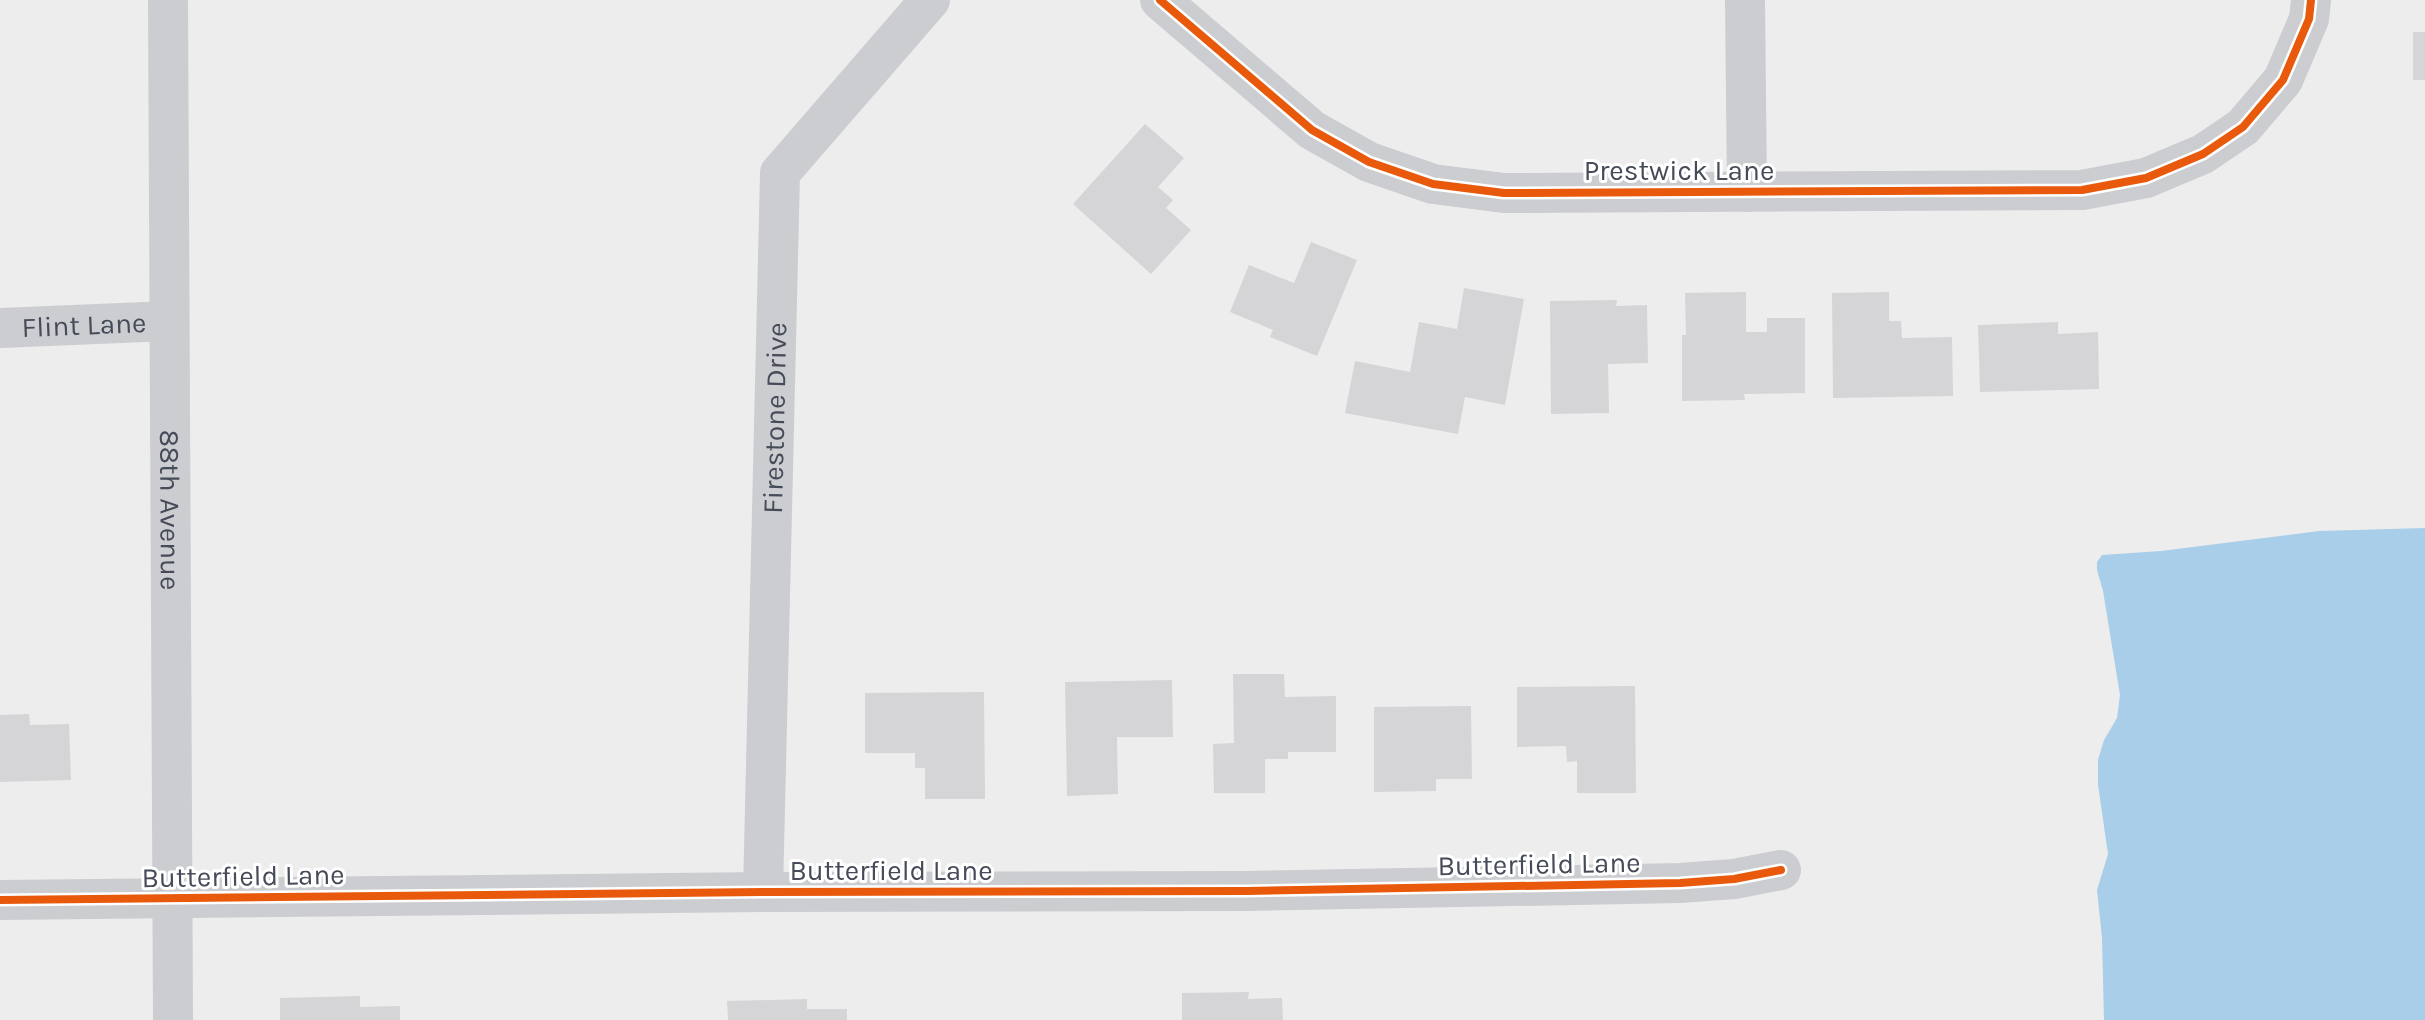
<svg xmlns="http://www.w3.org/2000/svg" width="2425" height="1020" viewBox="0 0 2425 1020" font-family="Karla,sans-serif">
	<rect width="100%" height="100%" fill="#eeeded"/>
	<path fill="#a8cee9" d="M2425 528V1020H2104L2102 938 2097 890 2108 854 2098 785V760L2104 740 2117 718 2120 695 2103 591 2097 570V562L2102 555 2161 551 2319 531Z"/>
	<g fill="#d5d5d7">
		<rect x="2413" y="32" width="12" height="48"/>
		<path d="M1145 124 1184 158 1158 187 1173 200 1166 208 1191 230 1151 274 1073 204Z"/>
		<path d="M1311 242 1357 260 1317 356 1270 337 1273 330 1230 312 1249 265 1294 283Z"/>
		<path d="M1464 288 1524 299 1505 405 1465 397 1458 434 1345 413 1355 361 1410 372 1419 322 1457 329Z"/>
		<path d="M1746 292V332H1767V318H1805V393L1744 394 1745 400 1682 401V335H1686L1685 293Z"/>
		<path d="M1889 292V321H1901L1902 338 1952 337 1953 396 1833 398 1832 293Z"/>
		<path d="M1617 300 1616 306 1647 305 1648 363 1608 364 1609 413 1551 414 1550 301Z"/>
		<path d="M2058 322V334L2098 332 2099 389 1980 392 1978 325Z"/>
		<path d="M1233 674H1284L1285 697 1336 696V752H1288V759H1265V793H1214L1213 744 1234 743Z"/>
		<path d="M1172 680 1173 737H1117L1118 794 1067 796 1065 682Z"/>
		<path d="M1635 686 1636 793H1577V761L1567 762 1566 746 1517 747V687Z"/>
		<path d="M984 692 985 799H925V768H915V753H865V693Z"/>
		<path d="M1471 706 1472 779H1436V791L1374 792V707Z"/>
		<path d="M29 714 30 725 69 724 71 780 0 782V715Z"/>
		<path d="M1249 992 1248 999 1282 998 1283 1020H1182V993Z"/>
		<path d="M360 996V1007L400 1006V1020H280V998Z"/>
		<path d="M807 999V1009H847V1020H728L727 1001Z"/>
	</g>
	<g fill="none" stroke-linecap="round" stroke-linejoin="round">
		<g stroke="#cbcdd0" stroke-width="40">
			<path id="s1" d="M168 0 173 1020"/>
			<path d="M1160 0 1312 130 1369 162 1433 184 1504 193 2082 190 2146 178 2203 154 2243 127 2283 80 2309 19 2311 0"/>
			<path d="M1745 0 1747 192"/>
			<path id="s2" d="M0 328 169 321"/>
			<path id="s3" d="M763 892 780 173 930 0"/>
			<path d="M0 900 763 892 1247 891 1680 883 1734 879 1781 870"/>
		</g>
		<g stroke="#fff" stroke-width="13">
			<g id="cycleway">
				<path d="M1160 0 1312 130 1369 162 1433 184 1504 193 2082 190 2146 178 2203 154 2243 127 2283 80 2309 19 2311 0"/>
				<path d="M0 900 763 892 1247 891 1680 883 1734 879 1781 870"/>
			</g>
		</g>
		<use href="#cycleway" stroke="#e8590c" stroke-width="8"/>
	</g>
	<g text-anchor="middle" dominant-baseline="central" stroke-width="6" stroke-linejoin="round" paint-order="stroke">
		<g font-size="28" fill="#454b58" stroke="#fff">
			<text x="1679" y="170">Prestwick Lane</text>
			<text stroke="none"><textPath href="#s2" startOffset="84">Flint Lane</textPath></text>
			<text stroke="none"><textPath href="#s3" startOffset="474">Firestone Drive</textPath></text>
			<text stroke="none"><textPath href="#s1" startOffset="510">88th Avenue</textPath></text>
			<text transform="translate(1539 864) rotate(-1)">Butterfield Lane</text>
			<text x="891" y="870">Butterfield Lane</text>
			<text transform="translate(243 876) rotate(-1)">Butterfield Lane</text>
		</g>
	</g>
</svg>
